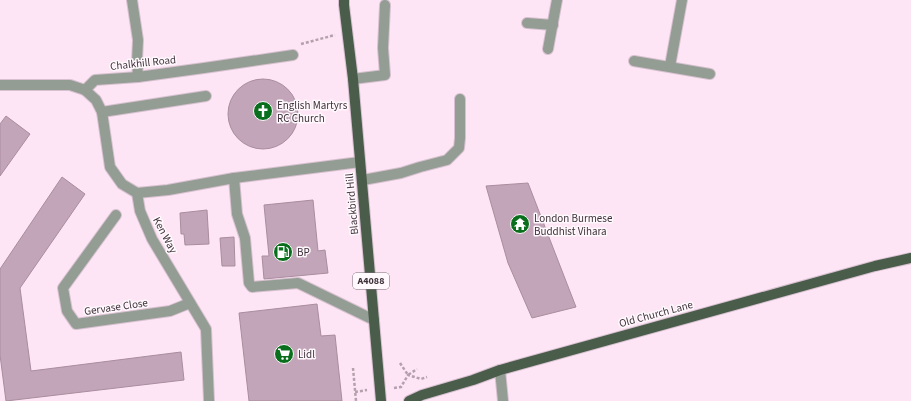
<svg xmlns="http://www.w3.org/2000/svg" width="911" height="401" viewBox="0 0 911 401" font-family="'Source Sans 3',sans-serif">
	<rect width="100%" height="100%" fill="#fde5f5"/>
	<g fill="#c2a5b8" stroke="#a98d9f">
		<circle cx="263" cy="114" r="35"/>
		<path d="M6 116 30 134 0 176V124Z"/>
		<path d="M62 177 85 194 20 288 31 371 181 352 184 380 6 401 0 355V269Z"/>
		<path d="M528 183 576 307 532 318 508 263 486 186Z"/>
		<path d="M313 200 318 251 325 250 328 273 264 279 262 256H269L264 205Z"/>
		<path d="M207 210 209 244 185 245 184 234H181L180 213Z"/>
		<path d="M234 237 235 266H222L220 238Z"/>
		<path d="M317 304 321 336 335 335 342 401H249L239 313Z"/>
	</g>
	<g fill="none" stroke-linecap="round" stroke-linejoin="round">
		<g stroke="#d7c1d0" stroke-width="12">
			<g id="minor">
				<path d="M132 0 138 40 137 61 138 77"/>
				<path d="M527 23 553 25"/>
				<path d="M548 49 557 0"/>
				<path d="M634 61 710 74"/>
				<path d="M670 66 682 0"/>
				<path d="M353 79 385 75 383 48 385 5"/>
				<path d="M0 85H70L85 90 95 80 138 77 204 68 293 55"/>
				<path d="M85 90 96 100 102 112 110 167 122 184 137 193 140 211 152 239 206 329 209 401"/>
				<path d="M102 112 206 96"/>
				<path d="M234 178 237 214 245 238 249 283 252 287 298 283 374 320"/>
				<path d="M363 180 401 173 420 167 447 160 459 148 460 138V99"/>
				<path d="M137 193 168 190 234 178 360 162"/>
				<path d="M116 215 63 288 67 311 76 324 170 311 190 303"/>
				<path d="M500 370 503 401"/>
			</g>
		</g>
		<g stroke="#d7c1d0" stroke-width="12">
			<g id="major">
				<path d="M344 0V5L353 79 381 401"/>
				<path d="M409 401 422 395 473 380 500 370 875 266 911 258"/>
			</g>
		</g>
		<g stroke="#b4a1ad" stroke-width="2.5" stroke-dasharray="3 2" stroke-linecap="butt">
			<path d="M301 44 335 35"/>
			<path d="M400 363 408 375 417 369"/>
			<path d="M353 368 356 401"/>
			<path d="M394 388 401 387 408 375 421 379 427 377"/>
			<path d="M355 392 367 390"/>
		</g>
		<use href="#minor" stroke="#939d93" stroke-width="10"/>
		<use href="#major" stroke="#4a5c4a" stroke-width="10"/>
	</g>
	<defs>
		<g id="church-disc" transform="scale(1)"><circle r="9.5" fill="#0a6f1d" stroke="#fff8fc"/><path d="M-1.2-6h2.4v3.5h3.3v2.4h-3.3V6h-2.4V-.1h-3.3v-2.4h3.3Z" fill="#fff"/></g>
		<g id="temple-disc" transform="scale(1)"><circle r="9.5" fill="#0a6f1d" stroke="#fff8fc"/><path d="M0-6L5-2H3V0L6.5 2.5H4V6H1.5V3h-3V6H-4V2.5H-6.5L-3 0V-2H-5Z" fill="#fff"/></g>
		<g id="fuel-disc" transform="scale(1)"><circle r="9.5" fill="#0a6f1d" stroke="#fff8fc"/><path d="M-5.5-6h7V0h2V4h1.3V-2.5L3-4.5l.8-.8L6-3V5H2.5V1h-1V6h-7ZM-4.2-4.7v3.2H.2V-4.7Z" fill="#fff"/></g>
		<g id="supermarket-disc" transform="scale(1)"><circle r="9.5" fill="#0a6f1d" stroke="#fff8fc"/><path d="M-6-5.5h2.5l.6 2H6L4.5 2H-2.5L-4.4-4H-6ZM-1.5 3.2a1.3 1.3 0 1 0 .1 0ZM3 3.2a1.3 1.3 0 1 0 .1 0Z" fill="#fff"/></g>
	</defs>
	<g fill-rule="evenodd">
		<use href="#church-disc" x="263" y="111"/>
		<use href="#temple-disc" x="520" y="224"/>
		<use href="#fuel-disc" x="283" y="252"/>
		<use href="#supermarket-disc" x="284" y="354"/>
	</g>
	<g text-anchor="middle" dominant-baseline="central" stroke-width="3" stroke-linejoin="round" paint-order="stroke">
		<rect fill="#fff8fc" stroke="#786d74" stroke-width="1" x="353" y="273" width="36" height="16" rx="3"/>
		<g font-size="10" font-weight="bold" fill="#3e323a">
			<text x="371" y="281">A4088</text>
		</g>
		<g font-size="11" fill="#3e323a" stroke="#fff8fc">
			<text transform="translate(143 63) rotate(-6)">Chalkhill Road</text>
			<text transform="translate(352 204) rotate(-95)">Blackbird Hill</text>
			<text transform="translate(165 235) rotate(62)">Ken Way</text>
			<text transform="translate(116 307) rotate(-8)">Gervase Close</text>
			<text transform="translate(656 314) rotate(-15)">Old Church Lane</text>
		</g>
		<g font-size="11" fill="#3e323a" stroke="#fff8fc" text-anchor="start">
			<text x="277" y="105">English Martyrs<tspan x="277" dy="13">RC Church</tspan></text>
			<text x="534" y="218">London Burmese<tspan x="534" dy="13">Buddhist Vihara</tspan></text>
			<text x="297" y="252">BP</text>
			<text x="298" y="354">Lidl</text>
		</g>
	</g>
</svg>
